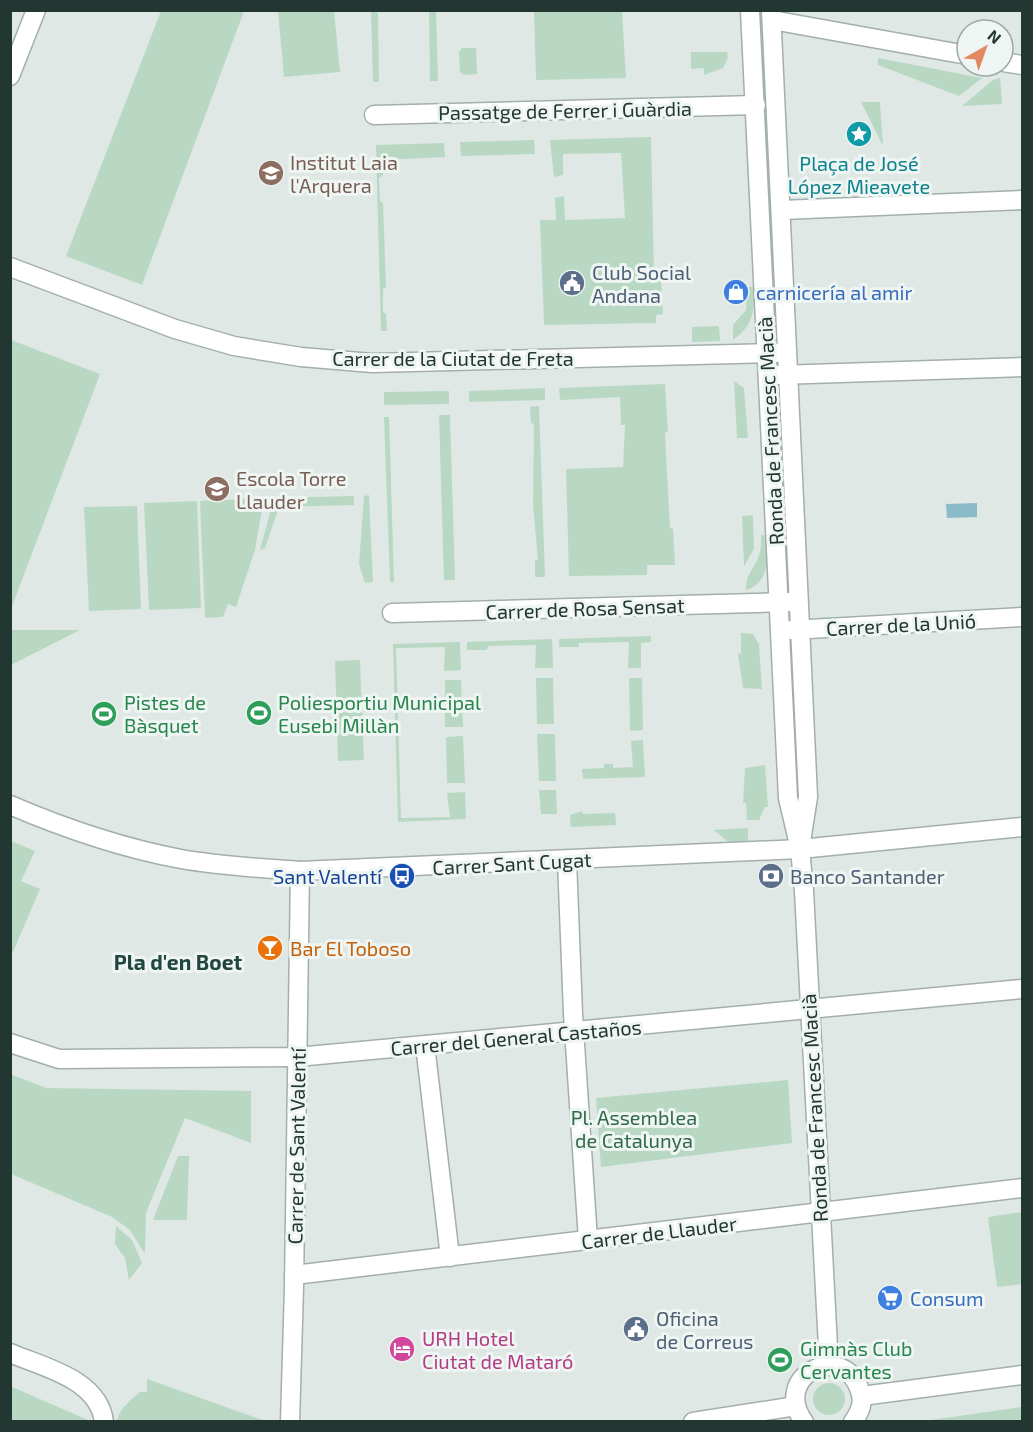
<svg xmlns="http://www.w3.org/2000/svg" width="1033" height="1432" viewBox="0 0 1033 1432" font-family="'Exo 2',sans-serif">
	<rect width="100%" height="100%" fill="#dfe8e5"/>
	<g fill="#b9d8c3">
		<path d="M161 11H244L142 285 66 256Z"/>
		<path d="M278 11H334L340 72 284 77Z"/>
		<path d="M371 11 378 13 379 82H373Z"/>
		<path d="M429 11H436L438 81H430Z"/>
		<path d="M534 11H622L626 78 536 80Z"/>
		<path d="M757 11H764L779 343 775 342Z"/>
		<path d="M462 48H476L477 74 464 75 460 72 459 52Z"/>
		<path d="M691 52H727L728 58 723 68 704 75V68L691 69Z"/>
		<path d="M878 58 982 78 959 96 878 65Z"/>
		<path d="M1000 78 1002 104 962 106 993 80Z"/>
		<path d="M861 102H880L883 146Z"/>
		<path d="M651 137 654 277H661L663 314 656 315V323L544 325 540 220H556L555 198 564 196 565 220 625 218 621 153 563 154V175L554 177 550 140Z"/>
		<path d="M534 140 535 154 461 156 460 142Z"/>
		<path d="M444 143 445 157 382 160 383 175 379 178 380 201 383 203 386 288 383 289V312L386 314 387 331H381L376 145Z"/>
		<path d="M747 287H755C754 311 754 325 733 340V325L746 310Z"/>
		<path d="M719 326 720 341 692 342V327Z"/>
		<path d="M11 340 100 374 11 609Z"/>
		<path d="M734 381 744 388 748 438H737Z"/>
		<path d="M665 384 668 432 665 433 670 528 673 529 675 565H647V575L569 576 566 469 623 467 625 425H621L620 397 560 400 559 388Z"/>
		<path d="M545 388V400L469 402V391Z"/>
		<path d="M780 388 791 589 787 587 777 392Z"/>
		<path d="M449 391V404L384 405V392Z"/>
		<path d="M539 406 545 577H535V560H538L533 504 534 424 531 423 530 407Z"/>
		<path d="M439 415H450L455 580H444Z"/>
		<path d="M384 417H389L394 582H390Z"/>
		<path d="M369 495 373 582 365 583 359 564 364 496Z"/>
		<path d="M354 496V505L279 507 265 548 260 550 274 498Z"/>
		<path d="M264 498 255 550 236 607 228 604 223 617 205 618 200 501Z"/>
		<path d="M197 501 201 608 149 610 144 503Z"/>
		<path d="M137 506 141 609 89 611 84 507Z"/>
		<path d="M753 515 754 549 744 566 742 516Z"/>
		<path d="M761 535H769C769 554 770 583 746 590 745 568 763 567 761 535Z"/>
		<path d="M11 630H80L11 665Z"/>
		<path d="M741 633 753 634 759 644 762 689 743 688 738 654 741 653Z"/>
		<path d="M651 636V642L641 643V668H628L629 642 579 643V647H559V639Z"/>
		<path d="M552 639 553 668H535L536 645 488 646 487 650H467V642Z"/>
		<path d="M460 642 461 670 444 671 445 647 396 648 401 818 450 817 447 793 465 792 466 819 398 822 393 644Z"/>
		<path d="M360 660 364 760 338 761 335 661Z"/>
		<path d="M536 678H553L554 724H537Z"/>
		<path d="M629 678H642L643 730 630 731Z"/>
		<path d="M445 680H461L463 727H445Z"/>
		<path d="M537 734H555L556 781H539Z"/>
		<path d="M463 736 465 783H447L446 737Z"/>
		<path d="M643 740 645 777 583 779 582 769 604 768V764H613V768L633 767 631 741Z"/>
		<path d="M765 765 768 807H765L759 820H747L746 803H743L745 768Z"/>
		<path d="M539 790H556L557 814H541Z"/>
		<path d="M582 811 583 814 615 813 616 825 571 827 570 815Z"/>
		<path d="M748 828V841L731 844 714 830Z"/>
		<path d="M11 841 35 851 21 881 40 889 13 952 10 951Z"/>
		<path d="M10 1074 46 1088 251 1091V1143L185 1118 146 1213 145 1254 130 1230 112 1217 11 1174Z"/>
		<path d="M788 1080 792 1143 601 1167 596 1098Z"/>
		<path d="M178 1156H189L187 1220H153Z"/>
		<path d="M1022 1212V1284L997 1287 988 1217Z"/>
		<path d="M116 1226 132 1240 142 1263 129 1280 125 1258 115 1244Z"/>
		<path d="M147 1379 265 1421H117C120 1407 130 1401 140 1392H147Z"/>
		<circle cx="829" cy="1399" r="16"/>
		<path d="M10 1386 88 1420 89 1421H11Z"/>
		<path d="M1022 1407V1421H924Z"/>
	</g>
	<path fill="#8bbbc9" d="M977 503V517L947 518 946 504Z"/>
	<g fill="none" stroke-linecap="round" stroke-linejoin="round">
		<g stroke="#a3afac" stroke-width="21">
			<g id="minor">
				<path d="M750 10 788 798 800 849 804 891 829 1366"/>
				<path d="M771 10 808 797 800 848"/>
				<path d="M772 20 967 55"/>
				<path d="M1003 62 1022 65"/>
				<path d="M374 115 756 105"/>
				<path d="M782 210 1022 200"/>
				<path d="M10 267 175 329 234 346 301 357 372 363 777 353"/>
				<path d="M778 375 1022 367"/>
				<path d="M392 613 789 602"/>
				<path d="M791 630 1022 617"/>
				<path d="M10 805C66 829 122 848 181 859 220 866 260 868 300 871L800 849 1022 827"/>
				<path d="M567 860 573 1014 588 1240"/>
				<path d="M10 1043 59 1059 297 1057 1022 989"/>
				<path d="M425 1045 450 1257"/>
				<path d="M294 1275 1022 1188"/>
				<path d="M10 1353C43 1367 99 1379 104 1422"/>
				<path d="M862 1396 1022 1375"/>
				<path d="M290 1422 294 1287 300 871"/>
				<path d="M693 1422 796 1406"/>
				<path d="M804 1422C770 1375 845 1340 860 1391 864 1403 860 1412 853 1422"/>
			</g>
		</g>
		<g stroke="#a3afac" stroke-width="21">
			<path id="tertiary" d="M10 76 36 10"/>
		</g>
		<use href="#minor" stroke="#fff" stroke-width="18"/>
		<use href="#tertiary" stroke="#fff" stroke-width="18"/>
	</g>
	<defs>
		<g id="sight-disc" transform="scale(1.35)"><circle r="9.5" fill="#0f9aa8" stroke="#eef5f2"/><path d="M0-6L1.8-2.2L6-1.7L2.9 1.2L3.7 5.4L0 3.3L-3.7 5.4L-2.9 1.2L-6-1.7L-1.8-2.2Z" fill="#fff"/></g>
		<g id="school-disc" transform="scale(1.35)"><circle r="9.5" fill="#8d6e63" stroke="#eef5f2"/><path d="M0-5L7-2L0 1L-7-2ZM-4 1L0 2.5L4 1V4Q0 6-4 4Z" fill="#fff"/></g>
		<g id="civic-disc" transform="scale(1.35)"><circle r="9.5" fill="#5c6f8a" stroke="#eef5f2"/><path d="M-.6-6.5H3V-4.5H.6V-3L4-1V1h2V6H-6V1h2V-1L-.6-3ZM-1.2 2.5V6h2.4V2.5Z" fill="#fff"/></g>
		<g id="shop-disc" transform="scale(1.35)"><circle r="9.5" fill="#3f7fe0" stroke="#eef5f2"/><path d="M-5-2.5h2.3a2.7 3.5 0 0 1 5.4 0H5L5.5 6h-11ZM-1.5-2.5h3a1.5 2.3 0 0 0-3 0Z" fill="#fff"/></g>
		<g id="stadium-disc" transform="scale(1.35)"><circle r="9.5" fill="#2e9e5b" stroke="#eef5f2"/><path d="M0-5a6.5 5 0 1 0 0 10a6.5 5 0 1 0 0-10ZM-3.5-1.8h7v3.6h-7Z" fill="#fff"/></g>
		<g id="bus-disc" transform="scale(1.35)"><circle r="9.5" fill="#1a4fb4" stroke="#eef5f2"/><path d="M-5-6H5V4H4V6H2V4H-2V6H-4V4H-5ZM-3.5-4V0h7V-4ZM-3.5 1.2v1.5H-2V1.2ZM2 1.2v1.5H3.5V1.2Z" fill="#fff"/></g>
		<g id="bank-disc" transform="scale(1.35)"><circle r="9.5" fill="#5c6f8a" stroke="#eef5f2"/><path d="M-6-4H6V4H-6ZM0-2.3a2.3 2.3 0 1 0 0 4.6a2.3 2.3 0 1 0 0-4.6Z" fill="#fff"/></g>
		<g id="bar-disc" transform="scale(1.35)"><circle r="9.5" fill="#e8710a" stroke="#eef5f2"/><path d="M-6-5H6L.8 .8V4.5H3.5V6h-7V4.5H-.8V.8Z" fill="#fff"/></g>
		<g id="supermarket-disc" transform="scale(1.35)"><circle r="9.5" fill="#3f7fe0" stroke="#eef5f2"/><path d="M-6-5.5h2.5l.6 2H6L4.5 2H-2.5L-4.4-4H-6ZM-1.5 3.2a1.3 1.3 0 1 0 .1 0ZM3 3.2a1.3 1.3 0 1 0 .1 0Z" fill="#fff"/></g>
		<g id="hotel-disc" transform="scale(1.35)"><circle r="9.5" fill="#d1479c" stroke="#eef5f2"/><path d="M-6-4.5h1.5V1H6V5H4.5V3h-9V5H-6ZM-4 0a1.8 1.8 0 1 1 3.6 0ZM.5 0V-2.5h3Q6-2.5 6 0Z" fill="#fff"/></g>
	</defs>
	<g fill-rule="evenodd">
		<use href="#sight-disc" x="859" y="134"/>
		<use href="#school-disc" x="271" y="173"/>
		<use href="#civic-disc" x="572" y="283"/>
		<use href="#shop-disc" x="736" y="292"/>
		<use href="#school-disc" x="217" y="489"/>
		<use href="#stadium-disc" x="259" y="713"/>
		<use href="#stadium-disc" x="104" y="714"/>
		<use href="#bus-disc" x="402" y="876"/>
		<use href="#bank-disc" x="771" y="876"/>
		<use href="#bar-disc" x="270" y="948"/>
		<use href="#supermarket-disc" x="890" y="1298"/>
		<use href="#civic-disc" x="636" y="1329"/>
		<use href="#hotel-disc" x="402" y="1349"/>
		<use href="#stadium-disc" x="780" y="1360"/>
	</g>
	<g text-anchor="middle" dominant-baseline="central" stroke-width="6" stroke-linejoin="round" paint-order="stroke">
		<g font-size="20" fill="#223632" stroke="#eef5f2">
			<text transform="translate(565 110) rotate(-1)">Passatge de Ferrer i Guàrdia</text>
			<text x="453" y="358">Carrer de la Ciutat de Freta</text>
			<text transform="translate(770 431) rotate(-93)">Ronda de Francesc Macià</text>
			<text transform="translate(585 608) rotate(-2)">Carrer de Rosa Sensat</text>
			<text transform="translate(901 624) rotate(-3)">Carrer de la Unió</text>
			<text transform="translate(512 863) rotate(-3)">Carrer Sant Cugat</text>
			<text transform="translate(516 1037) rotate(-5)">Carrer del General Castaños</text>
			<text transform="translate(814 1108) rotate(-93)">Ronda de Francesc Macià</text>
			<text transform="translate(296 1146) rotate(-89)">Carrer de Sant Valentí</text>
			<text transform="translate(659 1232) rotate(-7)">Carrer de Llauder</text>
		</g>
		<g font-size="20" fill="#785e54" stroke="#eef5f2" text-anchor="start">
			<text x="290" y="162">Institut Laia<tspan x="290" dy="23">l'Arquera</tspan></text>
			<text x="236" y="478">Escola Torre<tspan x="236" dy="23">Llauder</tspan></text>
		</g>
		<g font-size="20" fill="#0d838f" stroke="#eef5f2">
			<text x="859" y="163">Plaça de José<tspan x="859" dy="23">López Mieavete</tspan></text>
		</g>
		<g font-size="20" fill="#4e5e75" stroke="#eef5f2" text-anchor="start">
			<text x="592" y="272">Club Social<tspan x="592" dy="23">Andana</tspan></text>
			<text x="790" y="876">Banco Santander</text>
			<text x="656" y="1318">Oficina<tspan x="656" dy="23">de Correus</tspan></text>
		</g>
		<g font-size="20" fill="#366cbe" stroke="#eef5f2" text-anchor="start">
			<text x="756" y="292">carnicería al amir</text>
			<text x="910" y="1298">Consum</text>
		</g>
		<g font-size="20" fill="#27864d" stroke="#eef5f2" text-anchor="start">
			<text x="124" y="702">Pistes de<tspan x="124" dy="23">Bàsquet</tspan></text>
			<text x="278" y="702">Poliesportiu Municipal<tspan x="278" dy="23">Eusebi Millàn</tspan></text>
			<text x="800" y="1348">Gimnàs Club<tspan x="800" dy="23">Cervantes</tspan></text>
		</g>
		<g font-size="20" fill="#164399" stroke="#eef5f2" text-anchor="end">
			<text x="382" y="876">Sant Valentí</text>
		</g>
		<g font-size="20" fill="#c56008" stroke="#eef5f2" text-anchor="start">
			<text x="290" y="948">Bar El Toboso</text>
		</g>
		<g font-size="20" fill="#306949" stroke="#eef5f2">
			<text x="634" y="1117">Pl. Assemblea<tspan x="634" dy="23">de Catalunya</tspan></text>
		</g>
		<g font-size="20" fill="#b23c85" stroke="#eef5f2" text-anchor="start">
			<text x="422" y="1338">URH Hotel<tspan x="422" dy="23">Ciutat de Mataró</tspan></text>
		</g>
		<g font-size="21" font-weight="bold" fill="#20463f" stroke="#eef5f2">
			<text x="178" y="961">Pla d'en Boet</text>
		</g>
	</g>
	<rect width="1033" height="1432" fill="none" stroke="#223632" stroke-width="24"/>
	<g transform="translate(985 48) rotate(40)"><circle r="28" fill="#eef5f2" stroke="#9ca9a5" stroke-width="1.5"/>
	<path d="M0-4.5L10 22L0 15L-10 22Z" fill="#e38962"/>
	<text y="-9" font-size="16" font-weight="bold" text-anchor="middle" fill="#223632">N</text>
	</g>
</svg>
